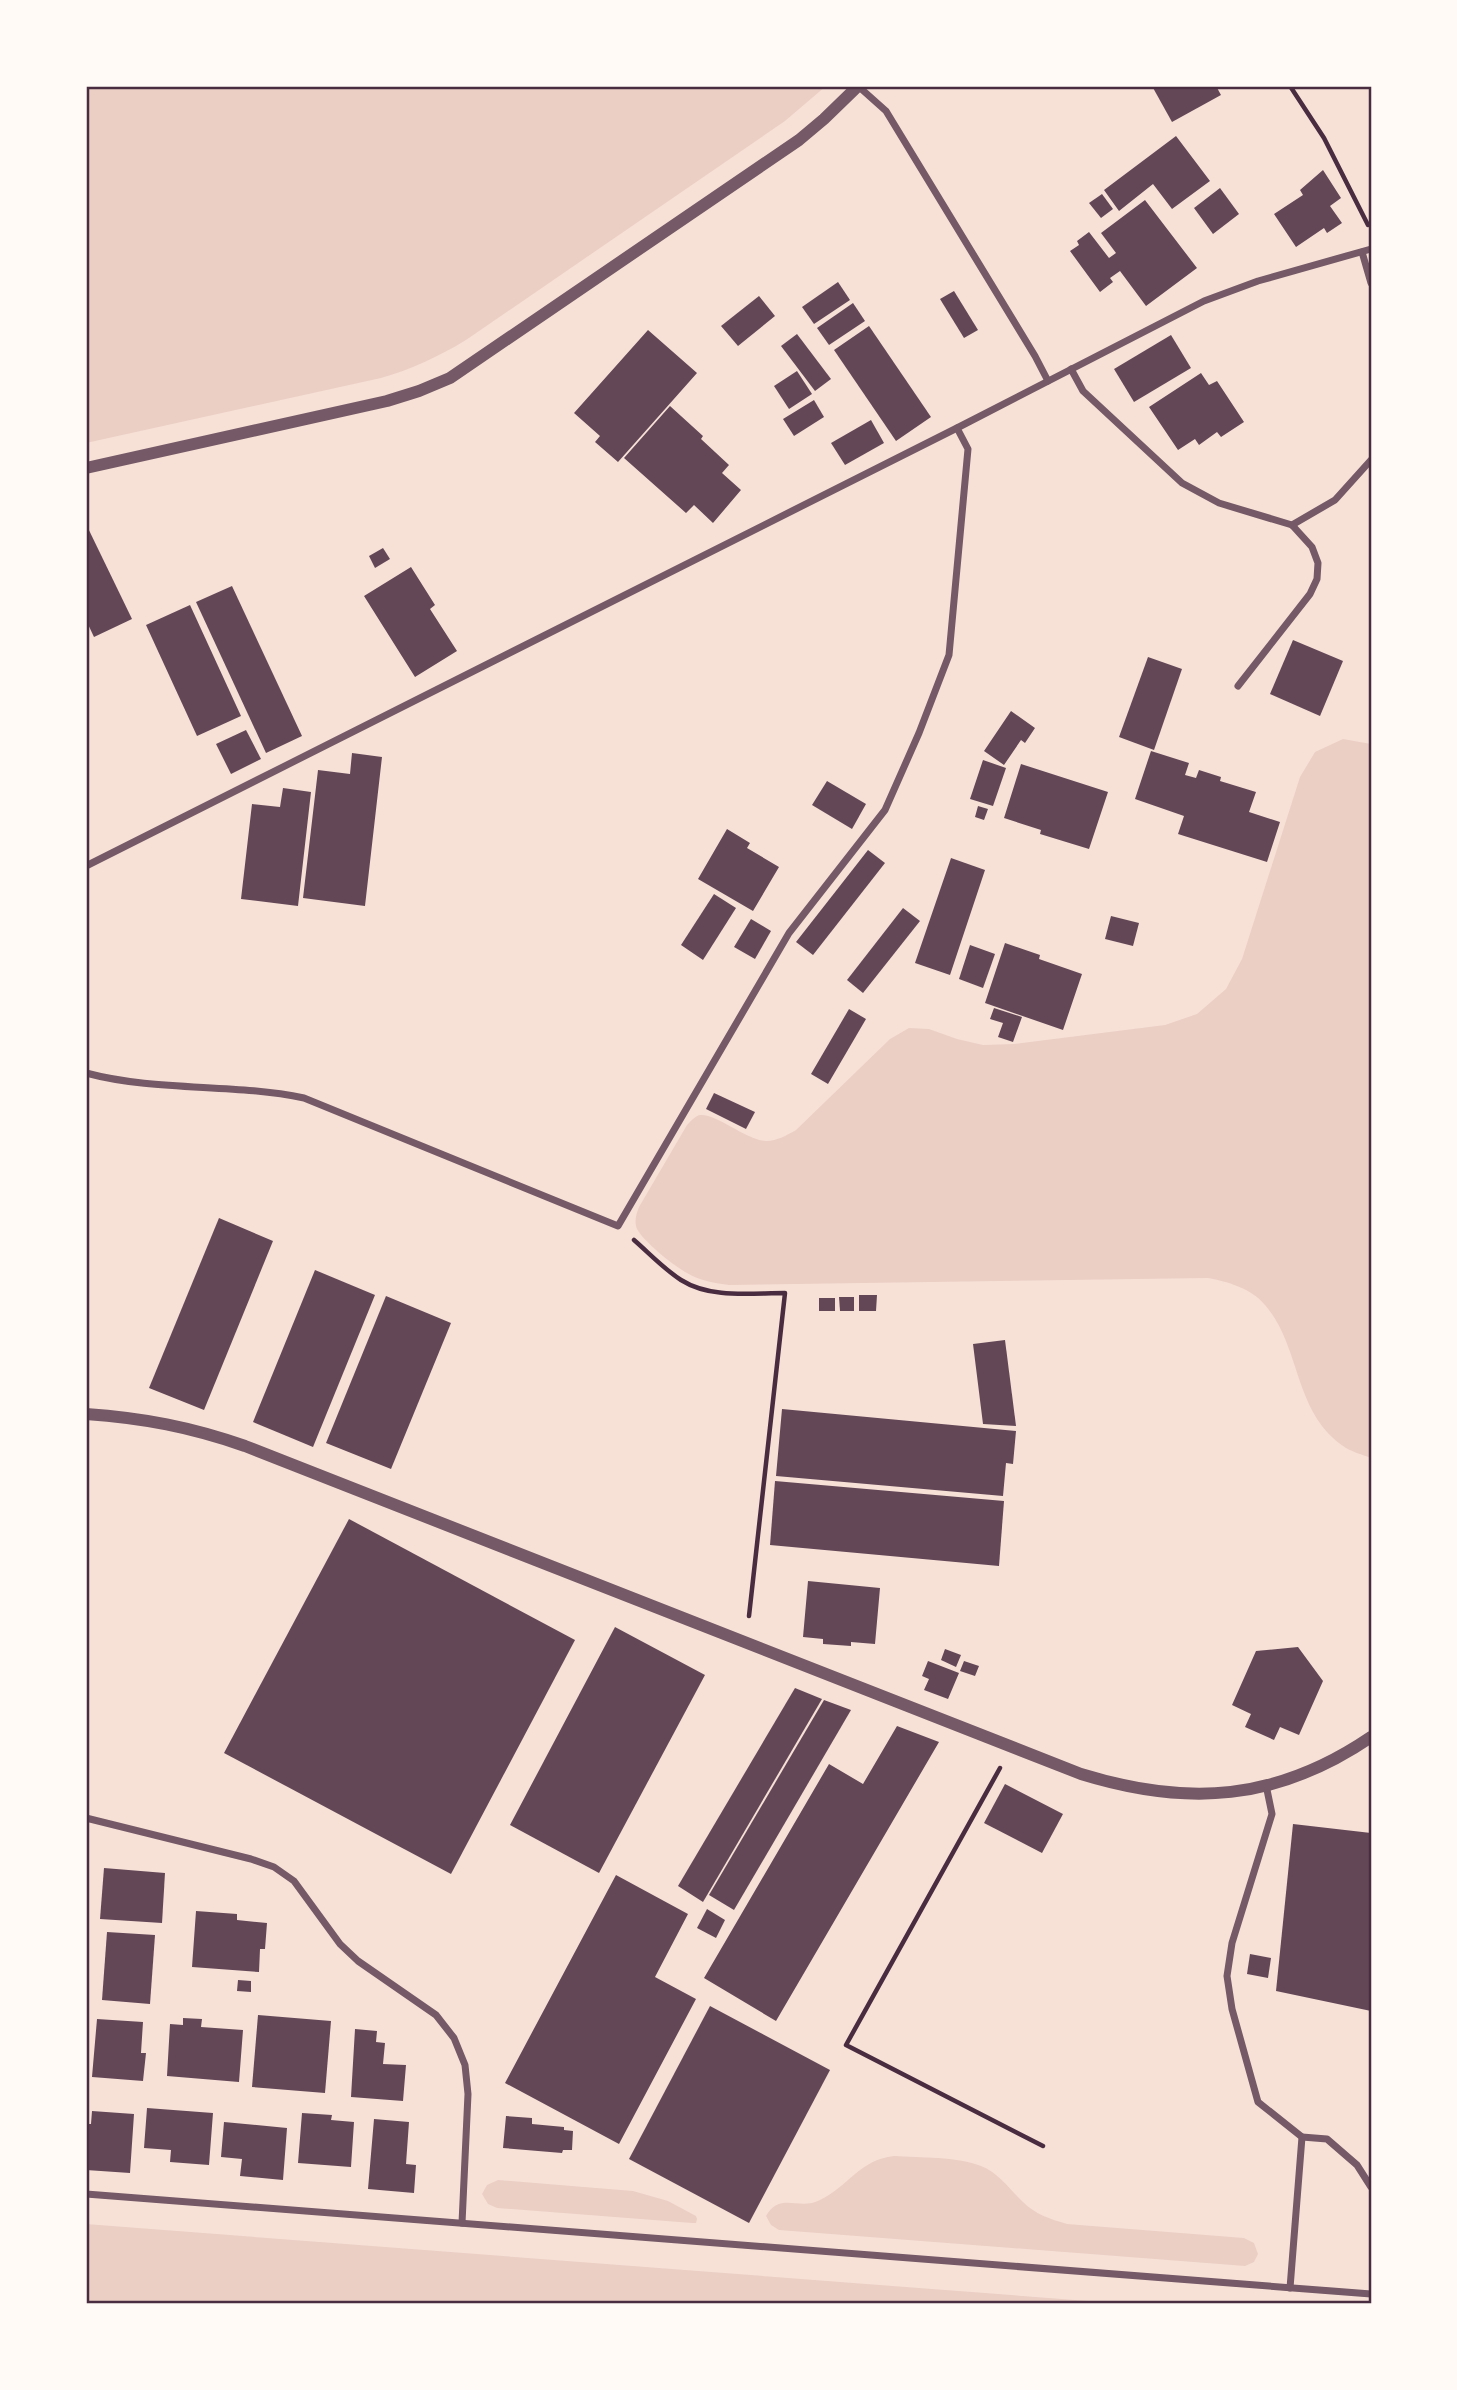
<svg xmlns="http://www.w3.org/2000/svg" width="1457" height="2390" viewBox="0 0 1457 2390" font-family="Rubik,sans-serif">
	<rect width="100%" height="100%" fill="#f7e1d7"/>
	<g fill="#ebcfc5">
		<path d="M86 86H826L785 121 466 340C438 357 412 369 381 378L86 443Z"/>
		<path d="M1343 739 1371 744V1458C1363 1455 1353 1452 1346 1448 1293 1414 1302 1348 1265 1305 1251 1288 1228 1282 1208 1278L729 1285C715 1283 700 1281 687 1273 674 1266 644 1242 637 1229 634 1221 636 1215 639 1207L687 1125C691 1121 695 1116 700 1115 716 1113 746 1140 766 1141 777 1141 787 1135 796 1130L890 1039 909 1028 929 1029 957 1039 983 1045 1014 1044 1165 1025 1197 1014 1226 989 1242 959 1300 777 1315 752Z"/>
		<path d="M894 2156C922 2158 955 2156 981 2166 999 2173 1010 2190 1023 2202 1035 2214 1050 2219 1067 2224L1244 2238 1254 2243 1258 2254 1254 2262 1245 2266 779 2230 771 2225 766 2216C780 2191 799 2211 820 2200 849 2186 859 2160 894 2156Z"/>
		<path d="M498 2180 633 2191 668 2201 696 2216 697 2219 696 2223H692L497 2208 488 2204 482 2194 487 2185Z"/>
		<path d="M86 2224 1127 2304H86Z"/>
	</g>
	<g fill="#644757">
		<path d="M1152 86H1216L1221 95 1172 122Z"/>
		<path d="M1176 136 1210 181 1172 209 1153 184 1119 211 1104 190Z"/>
		<path d="M1323 170 1341 198 1330 206 1342 223 1327 233 1324 228 1296 247 1274 214 1303 195 1300 190Z"/>
		<path d="M1220 188 1239 214 1213 234 1194 208Z"/>
		<path d="M1102 194 1113 209 1101 218 1089 203Z"/>
		<path d="M1145 200 1197 268 1146 306 1120 271 1110 278 1113 282 1100 292 1070 251 1079 245 1077 241 1089 232 1109 258 1116 253 1101 233Z"/>
		<path d="M838 282 850 300 814 324 802 307Z"/>
		<path d="M954 291 978 330 964 338 940 299Z"/>
		<path d="M759 296 775 316 738 346 721 326Z"/>
		<path d="M853 303 865 321 829 345 817 328Z"/>
		<path d="M869 326 931 417 896 441 834 350Z"/>
		<path d="M648 330 697 373 618 462 595 442 600 436 574 413Z"/>
		<path d="M797 334 831 379 815 391 781 346Z"/>
		<path d="M1171 335 1191 368 1134 402 1114 369Z"/>
		<path d="M797 371 812 394 789 409 774 386Z"/>
		<path d="M1201 373 1209 385 1217 381 1244 422 1221 437 1217 432 1199 445 1195 439 1178 450 1149 407Z"/>
		<path d="M814 400 824 417 794 436 783 419Z"/>
		<path d="M670 406 703 436 701 439 729 465 722 473 741 490 713 523 694 505 686 513 624 458Z"/>
		<path d="M871 420 884 443 845 465 831 443Z"/>
		<path d="M86 524 132 619 94 637 86 620Z"/>
		<path d="M383 548 390 559 375 568 369 556Z"/>
		<path d="M411 567 435 605 430 609 457 651 415 677 364 596Z"/>
		<path d="M232 586 302 736 266 753 196 602Z"/>
		<path d="M190 605 241 716 197 736 146 625Z"/>
		<path d="M1293 640 1343 661 1320 716 1270 694Z"/>
		<path d="M1148 657 1182 669 1154 750 1119 737Z"/>
		<path d="M1011 711 1035 728 1025 743 1021 740 1004 765 984 751Z"/>
		<path d="M246 730 261 759 231 774 216 744Z"/>
		<path d="M1151 751 1189 763 1185 775 1196 778 1199 770 1221 777 1220 781 1256 792 1249 812 1280 822 1267 862 1178 834 1184 816 1135 799Z"/>
		<path d="M352 753 382 757 365 906 303 898 318 770 350 774Z"/>
		<path d="M983 760 1006 768 993 806 970 799Z"/>
		<path d="M1021 764 1108 792 1089 849 1040 834 1041 830 1004 818Z"/>
		<path d="M827 781 866 804 852 829 812 805Z"/>
		<path d="M283 788 311 792 298 906 241 899 252 804 280 807Z"/>
		<path d="M978 806 988 809 984 820 975 817Z"/>
		<path d="M727 829 750 843 747 848 779 867 753 911 698 879Z"/>
		<path d="M868 850 885 863 813 955 796 942Z"/>
		<path d="M951 858 985 870 950 975 915 963Z"/>
		<path d="M714 894 736 908 703 960 681 945Z"/>
		<path d="M903 908 920 921 863 993 847 980Z"/>
		<path d="M1111 916 1139 923 1133 946 1105 939Z"/>
		<path d="M751 919 771 931 755 959 734 947Z"/>
		<path d="M1005 943 1040 955 1039 959 1082 974 1063 1030 985 1003Z"/>
		<path d="M970 945 995 954 983 988 959 979Z"/>
		<path d="M994 1008 1022 1017 1013 1042 998 1037 1003 1023 990 1019Z"/>
		<path d="M849 1009 866 1019 828 1084 811 1074Z"/>
		<path d="M714 1093 755 1112 746 1129 706 1109Z"/>
		<path d="M219 1218 273 1241 204 1410 149 1388Z"/>
		<path d="M315 1270 375 1295 313 1447 253 1422Z"/>
		<path d="M859 1295H877L876 1311H859Z"/>
		<path d="M386 1296 451 1323 391 1469 326 1443Z"/>
		<path d="M839 1297H854V1311H840Z"/>
		<rect x="819" y="1298" width="16" height="13"/>
		<path d="M1005 1340 1016 1426 983 1424 973 1344Z"/>
		<path d="M782 1409 1016 1431 1013 1464 1006 1463 1003 1496 776 1476Z"/>
		<path d="M775 1481 1004 1501 999 1566 770 1545Z"/>
		<path d="M349 1519 575 1640 451 1874 224 1753Z"/>
		<path d="M808 1581 880 1588 875 1644 851 1642V1646L823 1644V1639L803 1637Z"/>
		<path d="M615 1627 705 1675 599 1873 510 1825Z"/>
		<path d="M1298 1647 1323 1681 1299 1735 1280 1727 1274 1740 1245 1727 1251 1714 1232 1705 1256 1651Z"/>
		<path d="M945 1649 961 1655 956 1667 941 1660Z"/>
		<path d="M928 1661 959 1673 948 1699 924 1690 929 1679 922 1676Z"/>
		<path d="M964 1661 979 1666 975 1676 960 1671Z"/>
		<path d="M795 1688 822 1699 703 1902 678 1886Z"/>
		<path d="M824 1700 851 1710 734 1910 709 1895Z"/>
		<path d="M897 1726 939 1742 776 2021 704 1978 829 1764 863 1784Z"/>
		<path d="M1005 1784 1063 1814 1042 1853 984 1823Z"/>
		<path d="M1293 1824 1371 1833V2011L1276 1991Z"/>
		<path d="M104 1868 165 1873 162 1923 100 1919Z"/>
		<path d="M616 1875 688 1914 655 1977 696 1999 619 2144 505 2083Z"/>
		<path d="M707 1909 725 1920 716 1938 697 1928Z"/>
		<path d="M196 1911 237 1914V1920L267 1923 265 1949H260L259 1972 192 1967Z"/>
		<path d="M107 1932 155 1935 150 2004 102 2000Z"/>
		<path d="M1250 1954 1271 1958 1268 1978 1247 1974Z"/>
		<path d="M238 1980 251 1981V1992L237 1991Z"/>
		<path d="M710 2006 830 2070 749 2223 629 2159Z"/>
		<path d="M258 2015 331 2021 325 2093 252 2087Z"/>
		<path d="M183 2018 202 2019 201 2027 243 2030 239 2082 167 2076 170 2024 183 2025Z"/>
		<path d="M97 2019 143 2022 141 2053H146L143 2081 92 2077Z"/>
		<path d="M355 2029 377 2031 376 2042 385 2043 383 2064 406 2065 403 2101 351 2097Z"/>
		<path d="M147 2108 213 2113 209 2165 170 2162 171 2150 144 2148Z"/>
		<path d="M92 2111 134 2114 130 2173 86 2170V2124H91Z"/>
		<path d="M302 2113 332 2115 331 2120 354 2122 351 2167 298 2163Z"/>
		<path d="M506 2116 532 2118V2124L564 2127V2130L573 2131 572 2150H563L562 2153 503 2148Z"/>
		<path d="M374 2119 409 2122 406 2164 416 2165 414 2193 368 2189Z"/>
		<path d="M224 2122 287 2128 283 2180 240 2176 242 2159 221 2157Z"/>
	</g>
	<g fill="none" stroke-linecap="round" stroke-linejoin="round">
		<g stroke="#4a2c40" stroke-width="4.5">
			<path d="M1290 86 1324 138 1368 225"/>
			<path d="M634 1240C650 1254 664 1269 681 1280 711 1299 751 1293 785 1293L749 1616"/>
			<path d="M1000 1768 846 2045 1043 2146"/>
		</g>
		<g stroke="#755966" stroke-width="7">
			<path d="M858 86 886 111 1035 356 1048 381"/>
			<path d="M1362 252 1371 283"/>
			<path d="M1071 369 1083 391 1182 483 1219 503 1292 525 1312 547 1318 563 1317 579 1310 594 1238 686"/>
			<path d="M1292 525 1335 500 1371 460"/>
			<path d="M86 866 957 428 1204 301 1258 281 1371 249"/>
			<path d="M86 1073C157 1092 232 1083 304 1098L618 1226 789 933 885 810 919 733 949 655 968 449 957 428"/>
			<path d="M1266 1785 1272 1814 1232 1943 1227 1976 1232 2009 1258 2102 1302 2137 1290 2288"/>
			<path d="M86 1818 251 1859 274 1867 294 1881 340 1944 358 1961 436 2015 454 2038 465 2065 468 2094 462 2223"/>
			<path d="M1302 2137 1327 2139 1357 2165 1371 2187"/>
			<path d="M86 2194 1371 2294"/>
		</g>
		<g stroke="#755966" stroke-width="12">
			<path d="M86 468 387 401 419 391 450 378 799 140 824 119 858 86"/>
			<path d="M86 1414C143 1418 191 1427 245 1446L1081 1774C1188 1807 1277 1801 1371 1737"/>
		</g>
	</g>
	<rect width="1457" height="2390" fill="none" stroke="#fffaf5" stroke-width="175"/>
	<rect x="88" y="88" width="1282" height="2214" fill="none" stroke="#4a2c40" stroke-width="2.5"/>
</svg>
